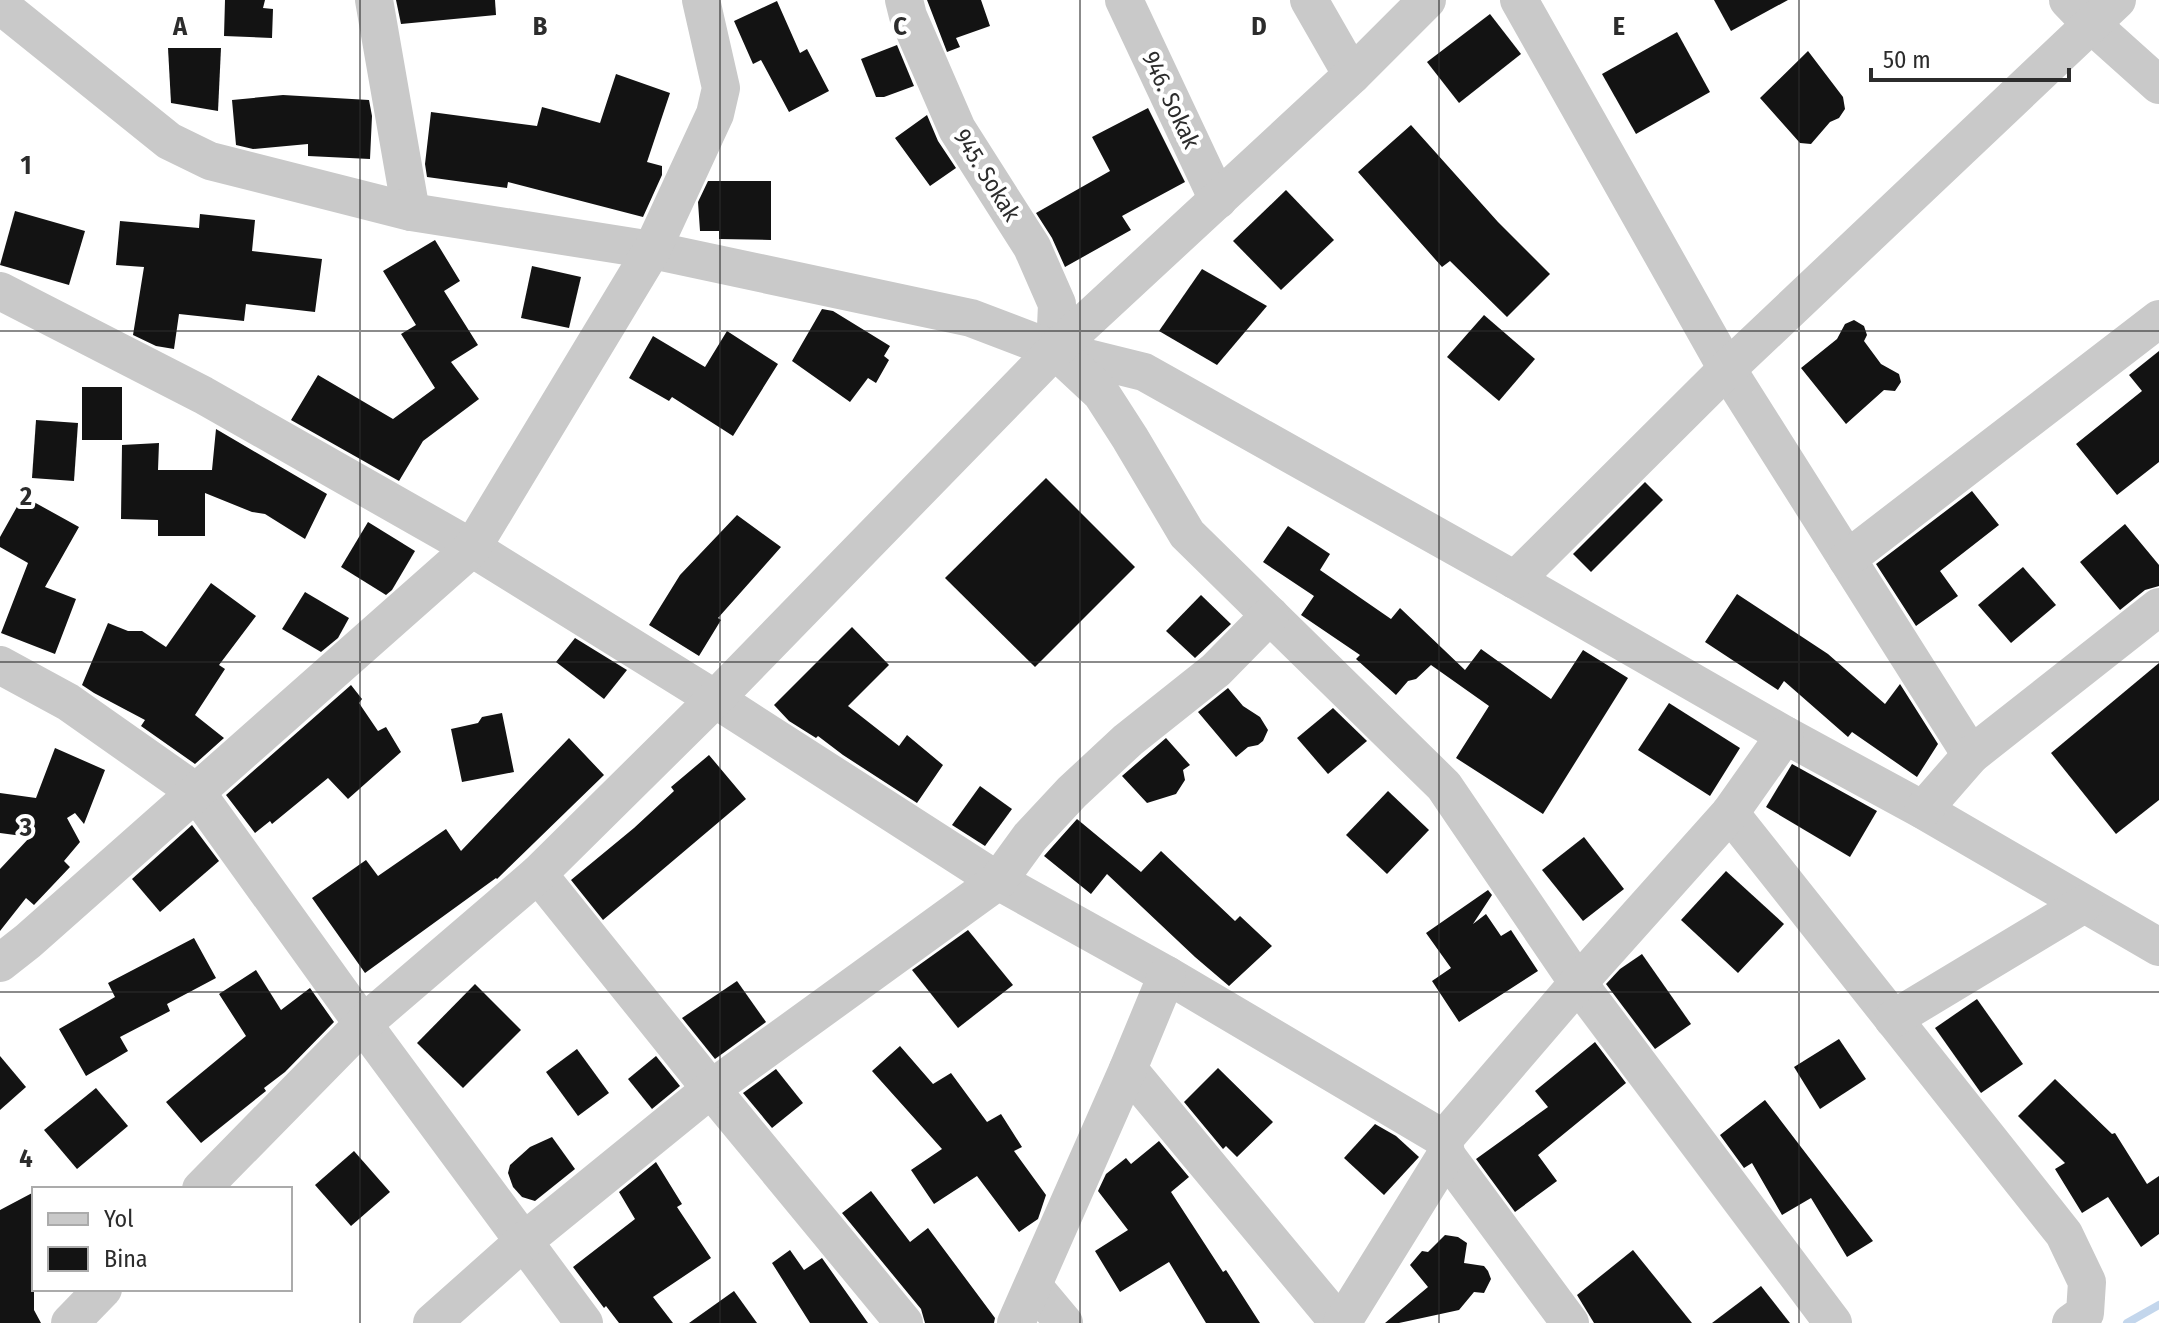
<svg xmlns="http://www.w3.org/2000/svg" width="2159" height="1323" viewBox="0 0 2159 1323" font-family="'Fira Sans Condensed',sans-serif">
	<rect width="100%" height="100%" fill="#fff"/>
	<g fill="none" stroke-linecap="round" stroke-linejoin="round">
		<path stroke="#c3d6ec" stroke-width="8" d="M2127 1323 2159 1305"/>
	</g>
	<g fill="#131313">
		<path d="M225 0H265L263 8 273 9 272 38 224 36Z"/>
		<path d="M396 0H495L496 15 401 24Z"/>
		<path d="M927 0H981L990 26 956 38 960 47 947 52Z"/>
		<path d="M1714 0H1788L1731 31Z"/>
		<path d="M777 1 800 53 807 49 829 91 789 112 761 60 753 64 734 21Z"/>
		<path d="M1490 14 1521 54 1459 103 1427 62Z"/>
		<path d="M1677 32 1710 92 1636 134 1602 74Z"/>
		<path d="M897 45 914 86 884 97H876L861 59Z"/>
		<path d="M168 48H221L218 111 171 103Z"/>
		<path d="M1808 51 1843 97 1845 109 1839 118 1830 122 1811 144 1800 143 1760 98Z"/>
		<path d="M616 74 670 93 647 162 662 166V175L643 217 508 182 507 188 427 177 425 164 431 112 537 126 542 107 600 123Z"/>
		<path d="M283 95 369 100 372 116 370 159 308 156V144L253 149 236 145 232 100Z"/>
		<path d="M1148 108 1185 182 1122 216 1131 230 1065 267 1052 238 1036 213 1110 171 1092 137Z"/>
		<path d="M927 115 938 141 956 168 930 186 895 138Z"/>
		<path d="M1411 125 1498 222 1550 274 1507 317 1450 261 1442 267 1358 172Z"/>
		<path d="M708 181H771V240L719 239V231H700L698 202Z"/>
		<path d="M1286 190 1334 240 1281 290 1233 241Z"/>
		<path d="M15 211 85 231 69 285 0 265Z"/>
		<path d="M200 214 255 220 252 251 322 259 315 312 246 304 244 321 179 314 174 349 156 346 133 335 144 267 116 265 120 221 199 228Z"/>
		<path d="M435 240 460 281 444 291 478 345 451 362 479 399 423 441 399 481 291 420 318 375 393 419 435 388 401 334 416 325 383 271Z"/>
		<path d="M532 266 581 277 569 328 521 318Z"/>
		<path d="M1202 269 1267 306 1217 365 1159 331Z"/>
		<path d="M822 309 833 311 890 346 884 356 889 360 876 383 868 378 850 402 792 361Z"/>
		<path d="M1484 315 1535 359 1499 401 1447 357Z"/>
		<path d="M1854 320 1864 326 1867 335 1864 341 1881 364 1899 374 1901 382 1895 391 1884 390 1846 424 1801 368 1837 339 1845 324Z"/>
		<path d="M727 331 778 364 733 436 672 397 669 401 629 378 653 336 705 367Z"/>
		<path d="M2159 351V462L2117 495 2076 444 2142 391 2129 375Z"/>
		<rect x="82" y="387" width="40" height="53"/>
		<path d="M36 420 78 423 74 481 32 478Z"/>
		<path d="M216 429 327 494 305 539 265 514 252 512 205 493V536H158V520L121 519 122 445 159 443 158 470H212Z"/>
		<path d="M1046 478 1135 567 1035 667 945 578Z"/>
		<path d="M1645 482 1663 500 1591 572 1573 554Z"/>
		<path d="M1972 491 1999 525 1940 571 1958 596 1916 626 1876 564Z"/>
		<path d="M23 496 79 527 45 587 76 599 55 654 1 633 28 563 0 547V537Z"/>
		<path d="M737 515 781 547 718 618 721 620 699 656 649 625 680 575Z"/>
		<path d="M368 522 415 551 392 590 386 595 341 567Z"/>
		<path d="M2125 524 2159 565V586L2145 590 2120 610 2080 562Z"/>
		<path d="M1288 526 1330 554 1320 570 1391 619 1400 608 1465 670 1481 649 1551 699 1583 650 1628 678 1543 814 1456 758 1489 706 1431 665 1416 679 1408 681 1396 695 1356 659 1360 655 1301 615 1314 596 1263 562Z"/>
		<path d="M2023 567 2056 605 2011 643 1978 605Z"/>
		<path d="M211 583 256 616 219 665 225 669 195 715 224 738 195 764 141 726 145 720 94 693 82 685 108 623 128 631H142L166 647Z"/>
		<path d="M305 592 349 618 338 638 321 652 282 629Z"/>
		<path d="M1737 594 1828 654 1885 704 1900 684 1938 744 1917 777 1852 732 1848 737 1784 681 1778 690 1705 642Z"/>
		<path d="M1201 595 1231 624 1195 658 1166 631Z"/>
		<path d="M852 627 889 665 848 706 899 746 907 735 943 765 917 803 843 755 818 736 816 738 789 721 774 705Z"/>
		<path d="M575 638 627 670 604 699 556 662Z"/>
		<path d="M2159 663V800L2116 834 2051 753Z"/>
		<path d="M351 685 362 699 359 703 378 731 386 727 401 752 348 799 328 778 272 824 270 821 255 833 226 795Z"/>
		<path d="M1228 688 1243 706 1260 717 1268 730 1263 741 1258 745 1248 747 1236 757 1198 712Z"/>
		<path d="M1669 703 1740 748 1710 796 1638 750Z"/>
		<path d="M1333 708 1367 741 1328 774 1297 738Z"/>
		<path d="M502 713 514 772 462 782 451 729 478 723 482 717Z"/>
		<path d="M569 738 604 775 497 879 496 878 365 973 312 898 366 860 378 876 446 829 461 851Z"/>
		<path d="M1166 738 1190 765 1183 770 1185 780 1176 794 1147 803 1122 776Z"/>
		<path d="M55 748 105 770 84 824 75 813 67 818 80 842 64 861 70 867 34 905 26 898 0 931V869L30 837 0 833V793L36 798Z"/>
		<path d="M709 755 746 799 603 920 571 880 634 828 674 791 671 787Z"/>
		<path d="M1792 764 1877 811 1850 857 1766 807Z"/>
		<path d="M980 786 1012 809 985 846 952 825Z"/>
		<path d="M1388 791 1429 830 1387 874 1346 835Z"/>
		<path d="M1077 819 1141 872 1161 851 1235 921 1240 916 1272 946 1229 986 1195 957 1107 874 1091 894 1044 856Z"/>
		<path d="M192 825 219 861 160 912 132 879Z"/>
		<path d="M1584 837 1624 889 1583 921 1542 870Z"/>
		<path d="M1726 871 1784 924 1738 973 1681 920Z"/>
		<path d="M1488 890 1492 895 1473 924 1486 914 1501 936 1511 930 1538 971 1459 1022 1432 981 1451 968 1426 933Z"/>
		<path d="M968 930 1013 985 958 1028 912 970Z"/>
		<path d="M194 938 216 978 167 1004 170 1011 120 1037 128 1051 86 1076 59 1029 115 997 108 983Z"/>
		<path d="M1642 954 1691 1024 1655 1049 1606 984 1620 969Z"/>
		<path d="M256 970 281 1010 310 988 334 1022 285 1072 264 1088 266 1091 201 1143 166 1102 246 1036 219 994Z"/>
		<path d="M737 981 766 1022 715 1059 682 1018Z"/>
		<path d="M475 984 521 1030 463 1088 417 1043Z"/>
		<path d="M1977 999 2023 1064 1981 1093 1935 1028Z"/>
		<path d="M1839 1039 1866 1079 1820 1109 1794 1067Z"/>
		<path d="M1595 1042 1626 1083 1538 1155 1557 1181 1515 1212 1476 1159 1548 1107 1535 1091Z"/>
		<path d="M900 1046 933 1084 951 1073 987 1122 1001 1114 1022 1147 1014 1151 1046 1195 1038 1219 1019 1232 977 1176 934 1204 911 1170 942 1149 872 1071Z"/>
		<path d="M577 1049 609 1093 578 1116 546 1072Z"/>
		<path d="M0 1056 26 1087 0 1110Z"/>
		<path d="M656 1056 680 1086 652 1109 628 1079Z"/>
		<path d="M1218 1068 1273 1122 1237 1157 1226 1146 1223 1149 1184 1102Z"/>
		<path d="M776 1069 803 1103 772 1128 743 1093Z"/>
		<path d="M2055 1079 2112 1134 2115 1133 2147 1184 2159 1176V1234L2141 1247 2108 1197 2082 1213 2055 1169 2065 1163 2018 1116Z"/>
		<path d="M96 1088 128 1126 77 1169 44 1130Z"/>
		<path d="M1765 1100 1873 1241 1847 1257 1811 1198 1782 1215 1752 1163 1744 1168 1720 1135Z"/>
		<path d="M1375 1124 1396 1136 1419 1157 1384 1195 1344 1158Z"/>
		<path d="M552 1137 575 1169 535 1201 522 1197 513 1187 508 1173 510 1165 530 1147Z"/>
		<path d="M1159 1141 1189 1177 1171 1192 1223 1272 1226 1270 1260 1323H1206L1169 1262 1120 1292 1095 1251 1128 1230 1098 1191 1106 1174 1126 1158 1131 1164Z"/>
		<path d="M354 1151 390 1192 351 1226 315 1185Z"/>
		<path d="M656 1162 682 1204 677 1207 711 1258 653 1297 673 1323H619L606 1306 604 1308 573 1267 635 1219 619 1192Z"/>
		<path d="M871 1191 910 1242 928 1228 995 1318 994 1323H925L921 1309 842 1213Z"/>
		<path d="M34 1192V1310L41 1323H0V1210Z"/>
		<path d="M1445 1235 1458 1237 1467 1243 1464 1263 1484 1266 1488 1271 1491 1279 1484 1293 1474 1292 1459 1310 1399 1323H1385L1428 1287 1410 1265 1422 1251 1428 1252Z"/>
		<path d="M790 1250 804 1270 822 1258 868 1323H810L772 1263Z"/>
		<path d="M1633 1250 1692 1323H1594L1577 1295Z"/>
		<path d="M1761 1286 1790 1323H1712Z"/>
		<path d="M734 1291 757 1323H689Z"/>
	</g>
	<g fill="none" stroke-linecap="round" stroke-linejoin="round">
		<g stroke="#c9c9c9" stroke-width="38">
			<path d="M374 0 411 212"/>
			<path d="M904 0 908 16 957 129 1032 247 1057 304 1055 350"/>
			<path d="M1124 0 1218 200"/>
			<path d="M1309 0 1352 75"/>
			<path d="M1519 0 1727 369 1971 755"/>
			<path d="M2068 0 2092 25 2159 85"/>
			<path d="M0 5 169 141 210 161 411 212 652 250 971 318 1055 350 1144 372 1515 580 1785 735 1923 810 2159 947"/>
			<path d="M0 291 203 395 472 548 715 699 998 881 1167 975 1444 1139"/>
			<path d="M1057 352 1101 393 1130 438 1187 534 1444 786 1578 983 1833 1323"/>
			<path d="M1847 559 2159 319"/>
			<path d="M1515 580 1727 369 2117 0"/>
			<path d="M0 665 68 702 196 792 363 1024 584 1323"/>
			<path d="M1923 810 1971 755 2159 607"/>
			<path d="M1730 813 2064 1234 2087 1282 2085 1313 2071 1323"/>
			<path d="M538 874 711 1089 904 1323"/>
			<path d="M0 963 28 941 472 548 652 250 715 114 721 88 701 0"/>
			<path d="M1893 1019 2084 904"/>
			<path d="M1128 1069 1339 1323"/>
			<path d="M1446 1155 1570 1323"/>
			<path d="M201 1189 363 1024 538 874 715 699 1055 350 1352 75 1427 0"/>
			<path d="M1033 1286 1064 1323"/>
			<path d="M70 1323 103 1289"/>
			<path d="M432 1323 524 1241 711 1089 998 881 1030 837 1072 792 1128 740 1216 670 1270 615"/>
			<path d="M1016 1323 1128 1069 1167 975"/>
			<path d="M1342 1323 1446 1155 1444 1139 1578 983 1730 813 1785 735"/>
		</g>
	</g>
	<path fill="none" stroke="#2c2c2c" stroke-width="2" stroke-opacity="0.55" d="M360 0V1323M720 0V1323M1080 0V1323M1439 0V1323M1799 0V1323M0 331H2159M0 662H2159M0 992H2159"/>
	<g text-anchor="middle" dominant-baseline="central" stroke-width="8" stroke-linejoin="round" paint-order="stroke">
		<g font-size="24" fill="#2c2c2c" stroke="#fff">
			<text transform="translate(1171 100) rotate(65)">946. Sokak</text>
			<text transform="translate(987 175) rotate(58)">945. Sokak</text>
		</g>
	</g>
	<g font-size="26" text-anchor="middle" font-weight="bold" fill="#2c2c2c" stroke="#fff" stroke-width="8" stroke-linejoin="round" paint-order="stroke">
		<text x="180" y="35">A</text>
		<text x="540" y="35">B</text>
		<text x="900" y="35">C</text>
		<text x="1259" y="35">D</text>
		<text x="1619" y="35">E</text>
		<text x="26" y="174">1</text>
		<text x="26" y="505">2</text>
		<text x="26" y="836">3</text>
		<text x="26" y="1167">4</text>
	</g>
	<rect x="32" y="1187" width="260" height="104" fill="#ffffff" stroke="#ababab" stroke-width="2"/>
	<rect x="48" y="1213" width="40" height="12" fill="#c9c9c9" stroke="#ababab" stroke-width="2"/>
	<text x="104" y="1227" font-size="24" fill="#2c2c2c">Yol</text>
	<rect x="48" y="1247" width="40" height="24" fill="#131313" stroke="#ababab" stroke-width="2"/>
	<text x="104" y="1267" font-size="24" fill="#2c2c2c">Bina</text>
	<path d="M1871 68v12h198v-12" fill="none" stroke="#2c2c2c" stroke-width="4"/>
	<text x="1883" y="68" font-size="24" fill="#2c2c2c" stroke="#ffffff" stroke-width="6" paint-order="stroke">50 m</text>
</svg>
